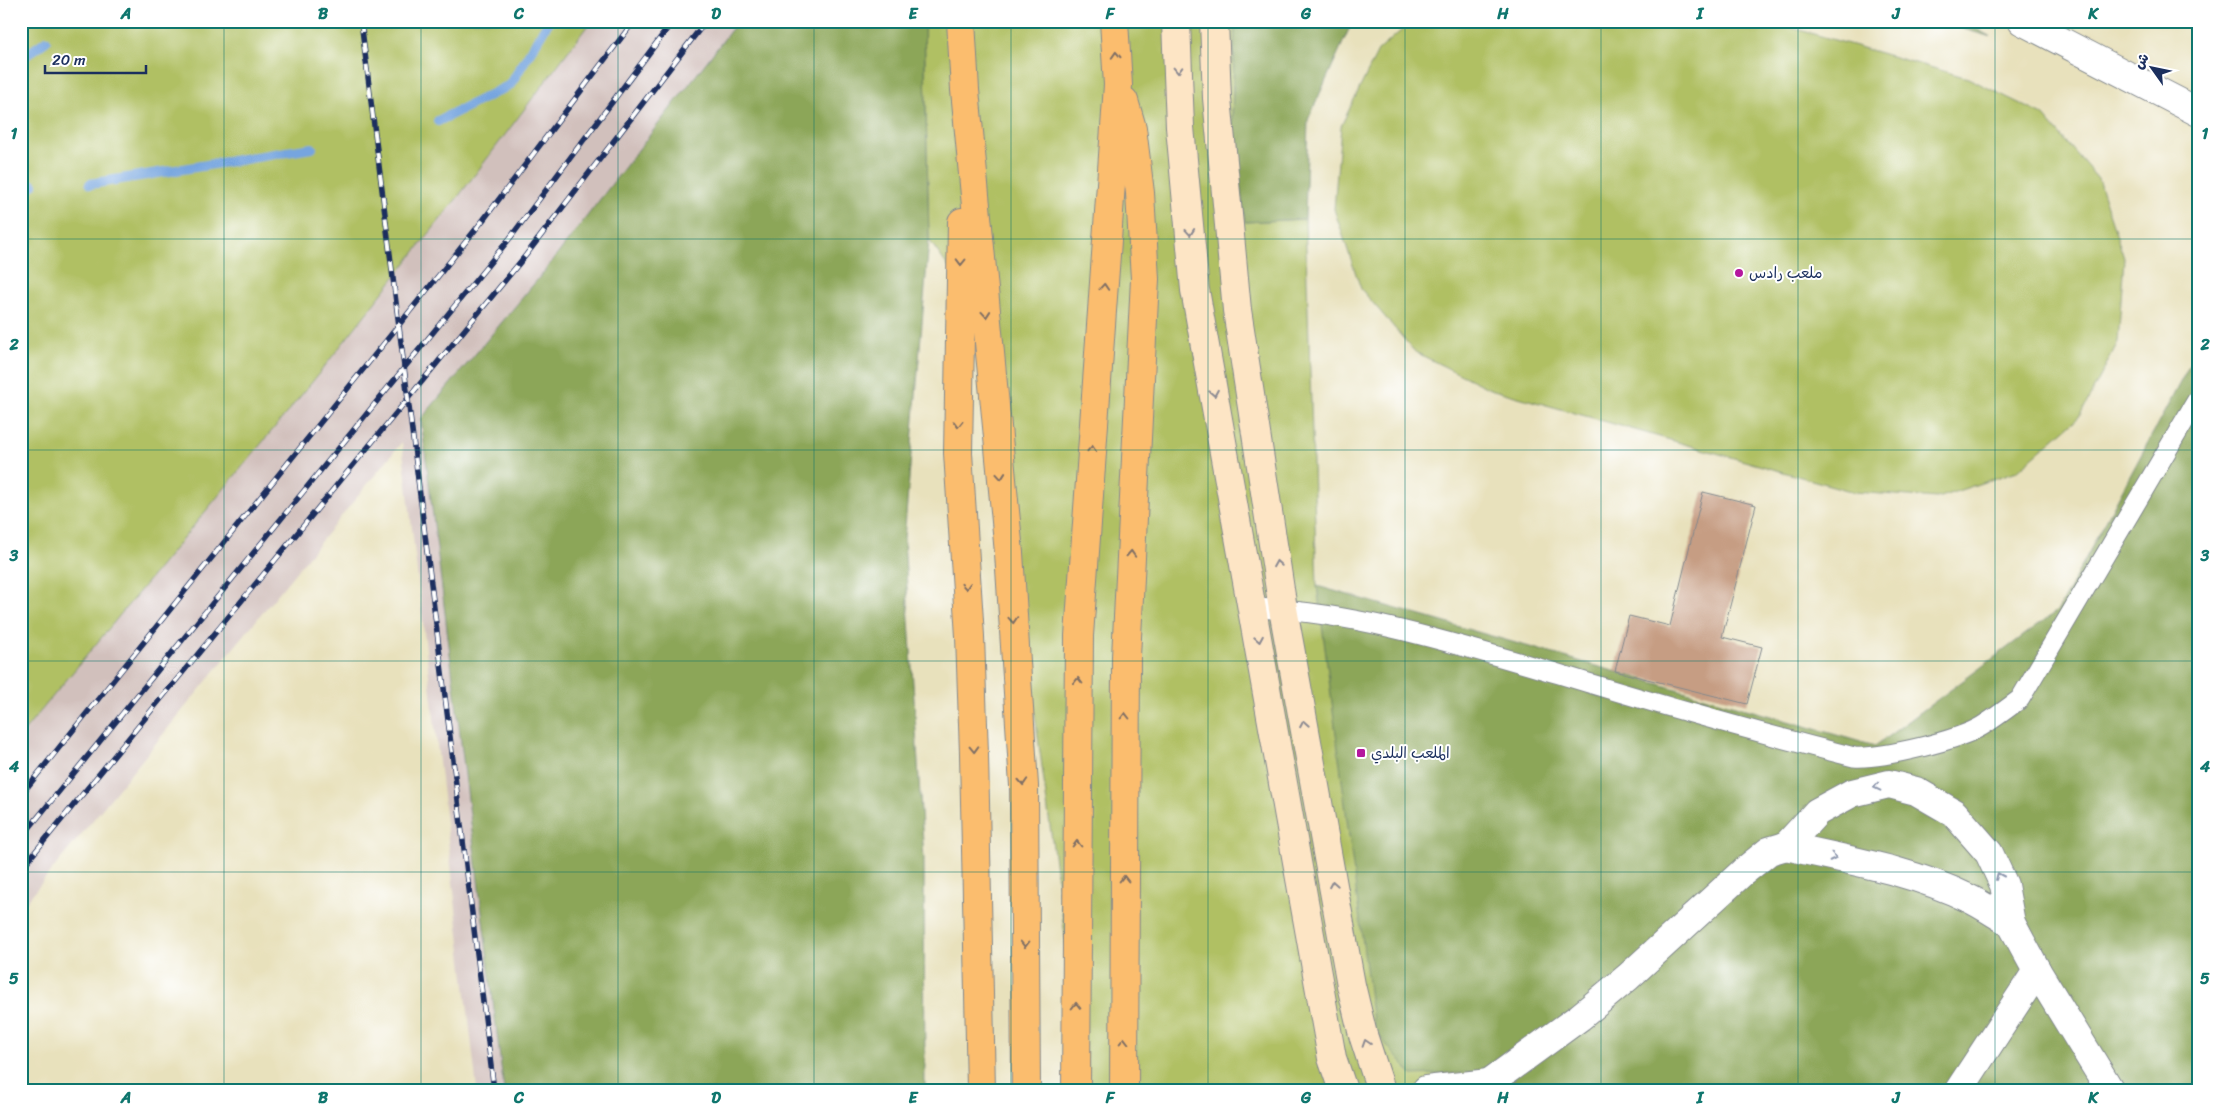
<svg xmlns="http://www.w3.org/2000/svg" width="2219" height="1111" viewBox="0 0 2219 1111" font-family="Sriracha,'Playpen Sans Arabic',sans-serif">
	<rect width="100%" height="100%" fill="#fff"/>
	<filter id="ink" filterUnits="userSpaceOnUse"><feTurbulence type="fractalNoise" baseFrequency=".02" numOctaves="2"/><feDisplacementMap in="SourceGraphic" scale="10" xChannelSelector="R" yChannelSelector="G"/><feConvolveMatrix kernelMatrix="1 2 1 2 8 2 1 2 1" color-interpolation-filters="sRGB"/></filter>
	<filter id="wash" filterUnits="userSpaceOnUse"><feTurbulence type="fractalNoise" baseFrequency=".0096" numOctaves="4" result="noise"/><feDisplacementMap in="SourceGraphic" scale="20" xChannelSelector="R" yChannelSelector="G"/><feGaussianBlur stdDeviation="1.12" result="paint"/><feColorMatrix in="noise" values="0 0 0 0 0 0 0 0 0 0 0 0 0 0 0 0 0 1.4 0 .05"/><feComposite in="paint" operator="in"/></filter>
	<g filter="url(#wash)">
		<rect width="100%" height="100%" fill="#e8e1bc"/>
		<path fill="#d1c0bc" d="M591 21H738L543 273 421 419 504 1090H477L402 442 21 908V735L313 381 458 197Z"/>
		<g fill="#b0c063" stroke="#667860">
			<path d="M21 21H591L458 197 313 381 21 735Z"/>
			<path d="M924 21H1235L1232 120 1246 222 1305 219 1317 586 1485 1072 1488 1090H1086L980 311 929 240Z"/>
			<path d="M1412 21H1768L1968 78 2043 115 2098 179 2124 258 2118 342 2080 416 2017 471 1937 498 1854 492 1490 389 1415 352 1361 289 1334 209 1341 126 1378 51Z"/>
		</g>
		<g fill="#8ca659" stroke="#546a5c">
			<path d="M738 21H924L929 240 904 539 924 859 925 1090H504L421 419 543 273Z"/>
			<path d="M1235 21H1356L1350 27 1308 120 1305 219 1245 222 1232 120Z"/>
			<path d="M1936 21H1962L1991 37Z"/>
			<path d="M2198 349V1090H1487L1485 1072 1412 1075 1374 1030 1317 586 1875 746 2058 610Z"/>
		</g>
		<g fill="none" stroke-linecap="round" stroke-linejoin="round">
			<g stroke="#76a5df" stroke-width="10">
				<path d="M21 59 46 41"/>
				<path d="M438 121 510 85 549 21"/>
				<path d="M90 184 312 148"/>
				<path d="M21 189 33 185"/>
			</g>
		</g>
		<g id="blocks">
			<path fill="#c69d83" d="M1703 492 1756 505 1722 637 1762 647 1747 704 1615 671 1629 616 1670 626Z"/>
		</g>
	</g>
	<g filter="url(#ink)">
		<use href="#blocks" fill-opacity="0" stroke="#82888d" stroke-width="1"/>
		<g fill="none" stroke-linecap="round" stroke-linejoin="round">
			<g stroke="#82888d" stroke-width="21">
				<path id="lane" d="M1253 608C1358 612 1459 645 1559 674 1657 704 1755 732 1854 757 1881 759 1959 740 1982 726 1995 718 2008 708 2020 699L2198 398"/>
			</g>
			<g stroke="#82888d" stroke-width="30">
				<g id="street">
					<path d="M2022 21 2198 112"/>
					<path d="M1786 846C1846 860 1911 870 1968 898 1983 905 1997 915 2011 923"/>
					<path d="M1426 1090 1489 1083"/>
					<path d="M1486 1090 1489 1083 1580 1017 1628 977 1743 872 1769 851 1786 846 1817 812 1852 793 1889 784 1916 791 1954 813 1989 853 2004 885 2011 923 2037 971 2110 1090"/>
					<path d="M1959 1090 2037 971"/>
				</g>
			</g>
			<g stroke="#82888d" stroke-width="30">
				<g id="secondary">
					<path d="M1176 21 1180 127 1195 290 1332 1058 1343 1090"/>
					<path d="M1214 21 1217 98 1237 310 1283 609 1351 985 1363 1035 1381 1090"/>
				</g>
			</g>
			<g stroke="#82888d" stroke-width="30">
				<g id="highway">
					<path d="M961 21 965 90 1009 553 1024 786 1026 1090"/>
					<path d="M1124 101 1132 128 1140 193 1145 279 1126 657 1124 1090"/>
					<path d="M962 222 958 453 970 636 974 754 981 1090"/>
					<path d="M1076 1090 1079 636 1118 85 1114 21"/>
				</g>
			</g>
			<use href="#lane" stroke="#fff" stroke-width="19"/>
			<use href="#street" stroke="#fff" stroke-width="28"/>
			<use href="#secondary" stroke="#fde5c5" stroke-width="28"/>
			<use href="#highway" stroke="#fbbd6e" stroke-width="28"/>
			<g stroke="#1b2f5e" stroke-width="5.5">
				<g id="rail">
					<path d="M361 21 494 1090"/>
					<path d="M21 795 484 219 634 21"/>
					<path d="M21 838 510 238 673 21"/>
					<path d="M21 869 526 255 706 21"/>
				</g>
			</g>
			<use href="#rail" stroke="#fff" stroke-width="4" stroke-dasharray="11" stroke-linecap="butt"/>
		</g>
		<defs><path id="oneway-chevron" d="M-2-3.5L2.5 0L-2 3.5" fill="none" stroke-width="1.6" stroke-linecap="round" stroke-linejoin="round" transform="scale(1.25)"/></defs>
		<g stroke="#806f65">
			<use href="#oneway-chevron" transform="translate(1116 55) rotate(-93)"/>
			<use href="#oneway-chevron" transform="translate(961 262) rotate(91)"/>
			<use href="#oneway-chevron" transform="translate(1104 287) rotate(-86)"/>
			<use href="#oneway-chevron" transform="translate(986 314) rotate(85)"/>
			<use href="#oneway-chevron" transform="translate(958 424) rotate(91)"/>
			<use href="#oneway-chevron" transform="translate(1092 449) rotate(-86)"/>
			<use href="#oneway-chevron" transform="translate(1001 476) rotate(85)"/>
			<use href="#oneway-chevron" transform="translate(1131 554) rotate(-87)"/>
			<use href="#oneway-chevron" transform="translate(966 586) rotate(86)"/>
			<use href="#oneway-chevron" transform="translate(1013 620) rotate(86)"/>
			<use href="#oneway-chevron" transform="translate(1078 681) rotate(-90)"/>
			<use href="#oneway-chevron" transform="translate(1125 716) rotate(-90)"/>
			<use href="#oneway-chevron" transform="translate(974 749) rotate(88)"/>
			<use href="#oneway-chevron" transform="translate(1023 782) rotate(87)"/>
			<use href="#oneway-chevron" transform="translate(1077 844) rotate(-90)"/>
			<use href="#oneway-chevron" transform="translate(1124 879) rotate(-90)"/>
			<use href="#oneway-chevron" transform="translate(1025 944) rotate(90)"/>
			<use href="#oneway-chevron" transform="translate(1076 1006) rotate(-90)"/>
			<use href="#oneway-chevron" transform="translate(1124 1041) rotate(-90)"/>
		</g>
		<g stroke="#8c8a92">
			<use href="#oneway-chevron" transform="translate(1178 70) rotate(88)"/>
			<use href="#oneway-chevron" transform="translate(1190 232) rotate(85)"/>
			<use href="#oneway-chevron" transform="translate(1214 393) rotate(80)"/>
			<use href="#oneway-chevron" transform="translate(1277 564) rotate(-99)"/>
			<use href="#oneway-chevron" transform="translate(1259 639) rotate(80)"/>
			<use href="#oneway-chevron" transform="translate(1304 724) rotate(-100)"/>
			<use href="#oneway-chevron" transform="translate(1333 884) rotate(-100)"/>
			<use href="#oneway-chevron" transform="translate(1366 1043) rotate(-108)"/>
		</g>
		<g stroke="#8d97ae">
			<use href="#oneway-chevron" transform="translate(1877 787) rotate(167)"/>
			<use href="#oneway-chevron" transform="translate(1833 857) rotate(12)"/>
			<use href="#oneway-chevron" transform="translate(1999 876) rotate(-114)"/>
		</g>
	</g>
	<path fill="none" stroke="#0f766e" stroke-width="1" stroke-opacity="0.55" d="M224 21V1090M421 21V1090M618 21V1090M814 21V1090M1011 21V1090M1208 21V1090M1405 21V1090M1601 21V1090M1798 21V1090M1995 21V1090M21 239H2198M21 450H2198M21 661H2198M21 872H2198"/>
	<g fill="#b5179e" stroke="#fff" stroke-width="2">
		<circle cx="1739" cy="273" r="5"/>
		<rect x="1356" y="748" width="10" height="10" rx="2.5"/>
	</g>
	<g text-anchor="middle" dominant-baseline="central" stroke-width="4" stroke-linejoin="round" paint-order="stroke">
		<g font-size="15" fill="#1b2f5e" stroke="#fff" text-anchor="start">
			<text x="1749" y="273">ملعب رادس</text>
			<text x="1371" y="753">الملعب البلدي</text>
		</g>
	</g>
	<rect width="2219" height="1111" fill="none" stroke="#fff" stroke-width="55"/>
	<g transform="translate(2152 68) rotate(303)" stroke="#ffffff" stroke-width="4" paint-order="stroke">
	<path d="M0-4L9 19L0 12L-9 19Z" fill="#1b2f5e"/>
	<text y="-8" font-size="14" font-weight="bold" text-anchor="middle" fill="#1b2f5e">ش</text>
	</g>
	<path d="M45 65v8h101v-8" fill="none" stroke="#1b2f5e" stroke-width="2.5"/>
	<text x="52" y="65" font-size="15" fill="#1b2f5e" stroke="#ffffff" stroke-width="4" paint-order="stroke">20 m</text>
	<rect x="28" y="28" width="2164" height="1056" fill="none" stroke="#0f766e" stroke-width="2"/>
	<g font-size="16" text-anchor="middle" font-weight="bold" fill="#0f766e">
		<text x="126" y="19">A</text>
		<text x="323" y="19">B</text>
		<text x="519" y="19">C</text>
		<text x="716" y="19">D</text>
		<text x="913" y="19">E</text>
		<text x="1110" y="19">F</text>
		<text x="1306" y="19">G</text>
		<text x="1503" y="19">H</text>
		<text x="1700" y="19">I</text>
		<text x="1896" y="19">J</text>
		<text x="2093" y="19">K</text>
		<text x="14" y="139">1</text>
		<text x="2205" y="139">1</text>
		<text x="14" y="350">2</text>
		<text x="2205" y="350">2</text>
		<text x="14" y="561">3</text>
		<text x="2205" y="561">3</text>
		<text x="14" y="772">4</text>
		<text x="2205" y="772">4</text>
		<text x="14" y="984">5</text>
		<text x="2205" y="984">5</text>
		<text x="126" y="1103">A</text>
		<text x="323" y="1103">B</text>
		<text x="519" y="1103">C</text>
		<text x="716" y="1103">D</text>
		<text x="913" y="1103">E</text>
		<text x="1110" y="1103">F</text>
		<text x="1306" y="1103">G</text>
		<text x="1503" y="1103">H</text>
		<text x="1700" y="1103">I</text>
		<text x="1896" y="1103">J</text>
		<text x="2093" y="1103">K</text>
	</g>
</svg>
